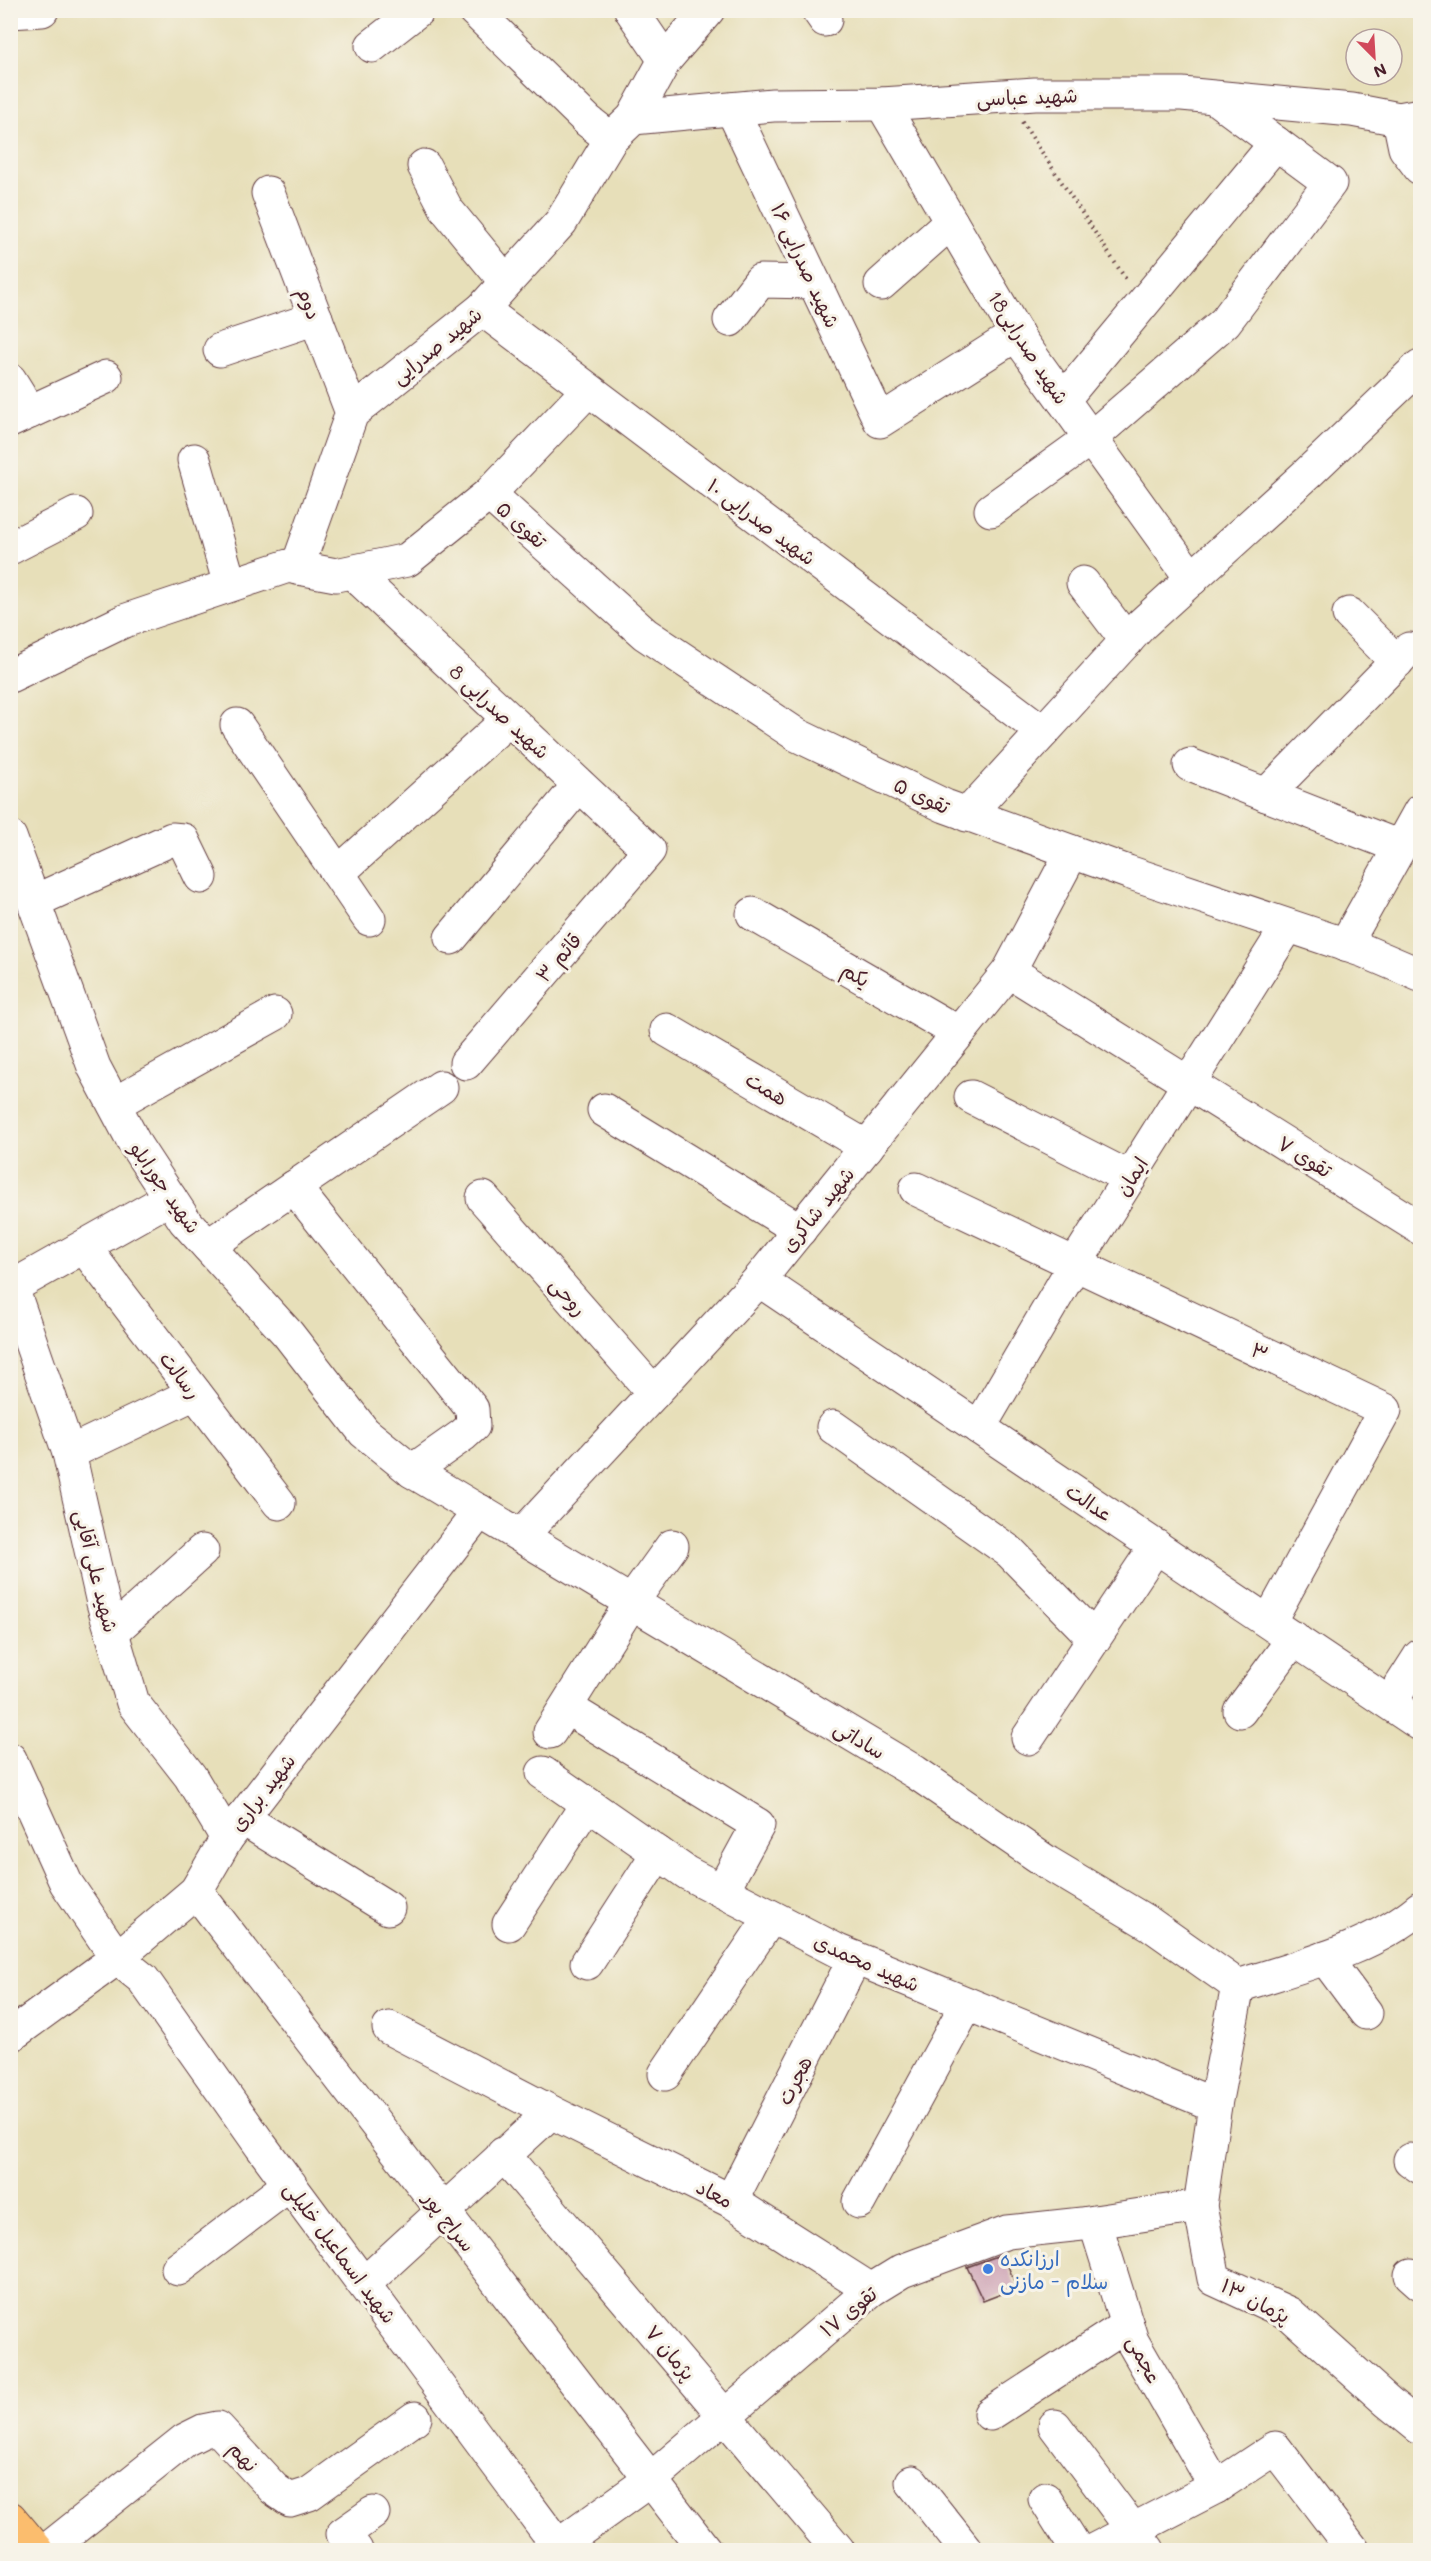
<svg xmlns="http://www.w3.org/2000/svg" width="1431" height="2561" viewBox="0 0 1431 2561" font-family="Mali,'Playpen Sans Arabic',sans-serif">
	<rect width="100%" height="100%" fill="#f7f3e8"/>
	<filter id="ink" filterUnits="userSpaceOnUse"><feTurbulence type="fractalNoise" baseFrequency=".0167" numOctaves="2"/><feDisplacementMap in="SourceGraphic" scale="12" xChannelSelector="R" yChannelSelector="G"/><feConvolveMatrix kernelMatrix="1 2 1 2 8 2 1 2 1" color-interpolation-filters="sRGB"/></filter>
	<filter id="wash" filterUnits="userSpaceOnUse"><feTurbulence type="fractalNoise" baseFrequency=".008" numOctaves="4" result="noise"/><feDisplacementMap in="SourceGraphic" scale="24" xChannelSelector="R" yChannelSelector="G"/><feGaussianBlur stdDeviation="1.35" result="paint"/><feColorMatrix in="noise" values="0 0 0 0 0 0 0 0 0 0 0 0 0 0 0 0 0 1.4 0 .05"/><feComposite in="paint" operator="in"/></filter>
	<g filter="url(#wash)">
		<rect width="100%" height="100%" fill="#e7dfb9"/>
		<g id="blocks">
			<path fill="#c898ae" d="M1003 2254 1017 2288 983 2301 967 2267Z"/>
		</g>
	</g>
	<g filter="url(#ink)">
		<use href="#blocks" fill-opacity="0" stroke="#623c40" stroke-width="1.5"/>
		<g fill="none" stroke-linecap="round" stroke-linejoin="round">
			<g stroke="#623c40" stroke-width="35">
				<g id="minor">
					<path d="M474 10 588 121 611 139"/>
					<path d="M631 10 665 60"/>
					<path d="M818 10 825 20"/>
					<path d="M10 12 42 10"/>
					<path d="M372 46 418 10"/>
					<path d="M882 104 1022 343 1192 579"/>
					<path d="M732 109 880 421 1017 334"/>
					<path d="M633 118 773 105 882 104 1035 94H1182L1352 110 1399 119 1420 115"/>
					<path d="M1399 119 1405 148 1420 168"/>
					<path d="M424 166 447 210 506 282"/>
					<path d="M268 193 352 413"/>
					<path d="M881 284 951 222"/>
					<path d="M482 309 1043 732"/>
					<path d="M730 320 760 281 814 282"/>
					<path d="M220 350 316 318"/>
					<path d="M10 380 30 412"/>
					<path d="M1063 400 1276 143"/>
					<path d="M10 421 106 377"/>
					<path d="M194 460 230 585"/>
					<path d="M489 494 645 634 797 735 945 806 1128 872 1364 951 1420 975"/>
					<path d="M991 510 1091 438 1225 322 1330 183 1215 98"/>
					<path d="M10 548 76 514"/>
					<path d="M297 568 352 413 482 309 561 222 611 139 633 118 665 60 708 10"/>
					<path d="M352 572 649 850 466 1063"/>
					<path d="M1083 583 1127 641"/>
					<path d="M1349 614 1397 662"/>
					<path d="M10 676 124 621 288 566 336 575 407 560 489 494 588 390"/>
					<path d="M237 725 369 919"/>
					<path d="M1190 765 1400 847 1345 945"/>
					<path d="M1266 795 1409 649"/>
					<path d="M967 815 1142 624 1307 474 1420 366"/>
					<path d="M10 837 94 1067 136 1146 185 1221 288 1334 364 1432 412 1471 915 1772 1048 1863 1150 1924 1238 1986 1215 2105 1200 2206 1214 2279 1290 2314 1388 2402 1420 2428"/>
					<path d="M1400 847 1420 811"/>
					<path d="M338 873 509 719"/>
					<path d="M35 901 172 839 183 840 201 877"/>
					<path d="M753 914 959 1033"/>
					<path d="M451 938 579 785"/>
					<path d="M1009 971 1420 1228"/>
					<path d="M667 1030 867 1147"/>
					<path d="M971 1097 1130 1178"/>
					<path d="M114 1104 275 1014"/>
					<path d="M604 1110 800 1230"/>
					<path d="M294 1187 472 1409 473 1426 463 1435 412 1471"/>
					<path d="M916 1189 1385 1410 1269 1622"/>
					<path d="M483 1198 654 1393"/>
					<path d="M208 1246 441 1087"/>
					<path d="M84 1247 279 1503"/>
					<path d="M759 1280 1420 1724"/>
					<path d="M10 1282 69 1453 103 1603 133 1703 190 1776 227 1838"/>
					<path d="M12 1287 170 1198"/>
					<path d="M833 1427 1010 1552 1094 1638"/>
					<path d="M979 1428 1075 1264 1288 926"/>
					<path d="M69 1453 195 1393"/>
					<path d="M522 1535 759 1280 1009 971 1072 852"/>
					<path d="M112 1632 202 1551"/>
					<path d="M1390 1703 1420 1656"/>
					<path d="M567 1708 758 1825 722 1891"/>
					<path d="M1240 1711 1294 1638"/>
					<path d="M550 1732 631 1603 672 1546"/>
					<path d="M1028 1738 1156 1546"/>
					<path d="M10 1759 66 1883 117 1958 143 1979 261 2146 561 2550"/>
					<path d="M543 1773 687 1873 838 1951 1215 2105"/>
					<path d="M242 1818 388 1908"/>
					<path d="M196 1891 705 2550"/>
					<path d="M509 1924 587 1804"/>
					<path d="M1325 1958 1366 2013"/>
					<path d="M587 1963 658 1853"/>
					<path d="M1238 1986C1299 1966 1370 1950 1420 1908"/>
					<path d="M389 2028 551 2112 731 2201 871 2290"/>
					<path d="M10 2036 117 1958 196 1891 227 1838 480 1511"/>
					<path d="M665 2074 771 1917"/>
					<path d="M503 2154 838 2550"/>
					<path d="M1410 2160 1420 2167"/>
					<path d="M731 2201 855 1958"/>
					<path d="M859 2202 967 2004"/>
					<path d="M1095 2222 1132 2341 1216 2487"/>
					<path d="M178 2269 290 2184"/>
					<path d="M1411 2275 1420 2283"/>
					<path d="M365 2283 551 2112"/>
					<path d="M990 2414 1127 2325"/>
					<path d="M1055 2426 1148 2550"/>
					<path d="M912 2482 966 2550"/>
					<path d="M1045 2499 1077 2550"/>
					<path d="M558 2546 650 2480 871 2290 902 2271 1007 2232 1082 2224 1200 2206"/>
					<path d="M47 2550 185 2440 203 2431 218 2428 274 2489 290 2500 309 2494 415 2418"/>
					<path d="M356 2550 343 2534 373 2513"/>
					<path d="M1094 2550 1216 2487 1275 2448 1353 2550"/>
				</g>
			</g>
			<g stroke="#623c40" stroke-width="35">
				<path id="major" d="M10 2518 37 2550"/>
			</g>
			<path stroke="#623c40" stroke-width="4" stroke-dasharray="1.5 4.5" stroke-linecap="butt" d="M1022 122 1127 281"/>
			<use href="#minor" stroke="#fff" stroke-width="33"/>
			<use href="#major" stroke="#fbbd6e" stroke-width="33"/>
		</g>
	</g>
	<circle fill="#3f7fe0" stroke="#f7f3e8" stroke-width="2" cx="988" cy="2269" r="6"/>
	<g text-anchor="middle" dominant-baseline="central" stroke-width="6" stroke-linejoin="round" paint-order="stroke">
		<g font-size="20" fill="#4a1f2b" stroke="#f7f3e8">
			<text transform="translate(1027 96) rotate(-2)">شهید عباسی</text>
			<text transform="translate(806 265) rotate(65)">شهید صدرایی ۱۶</text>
			<text transform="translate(310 303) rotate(69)">دوم</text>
			<text transform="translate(436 345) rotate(-39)">شهید صدرایی</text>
			<text transform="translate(1029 347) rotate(57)">شهید صدرایی18</text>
			<text transform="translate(762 521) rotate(37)">شهید صدرایی ۱۰</text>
			<text transform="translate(522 524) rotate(42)">تقوی ۵</text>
			<text transform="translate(500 711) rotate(43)">شهید صدرایی 8</text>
			<text transform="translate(922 795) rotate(25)">تقوی ۵</text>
			<text transform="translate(558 957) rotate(-49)">قائم ۳</text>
			<text transform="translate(856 974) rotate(30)">یکم</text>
			<text transform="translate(767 1088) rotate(31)">همت</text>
			<text transform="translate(1305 1156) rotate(32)">تقوی ۷</text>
			<text transform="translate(1131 1176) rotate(-57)">ایمان</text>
			<text transform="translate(166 1187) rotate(55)">شهید جورابلو</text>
			<text transform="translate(817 1209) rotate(-51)">شهید شاکری</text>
			<text transform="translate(569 1296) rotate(49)">روحی</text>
			<text transform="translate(1260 1351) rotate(25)">۳</text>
			<text transform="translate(181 1375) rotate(53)">رسالت</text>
			<text transform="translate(1090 1502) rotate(34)">عدالت</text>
			<text transform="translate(97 1571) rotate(76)">شهید علی آقایی</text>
			<text transform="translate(860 1739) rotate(31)">ساداتی</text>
			<text transform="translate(262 1792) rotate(-52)">شهید براری</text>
			<text transform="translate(867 1962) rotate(24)">شهید محمدی</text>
			<text transform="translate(794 2080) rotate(-63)">هجرت</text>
			<text transform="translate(715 2193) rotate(27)">معاد</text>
			<text transform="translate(450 2221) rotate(52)">سراج پور</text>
			<text transform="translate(341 2252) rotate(53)">شهید اسماعیل خلیلی</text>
			<text transform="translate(1256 2300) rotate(27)">پژمان ۱۳</text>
			<text transform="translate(848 2311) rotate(-39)">تقوی ۱۷</text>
			<text transform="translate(671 2352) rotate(50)">پژمان ۷</text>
			<text transform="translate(1145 2359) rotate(63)">عجمی</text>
			<text transform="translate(244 2456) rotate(48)">نهم</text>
		</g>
		<g font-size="20" fill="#366cbe" stroke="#f7f3e8" text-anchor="start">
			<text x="1000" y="2258">ارزانکده<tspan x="1000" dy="23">سلام - مازنی</tspan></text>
		</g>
	</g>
	<rect width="1431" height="2561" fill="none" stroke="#f7f3e8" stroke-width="36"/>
	<g transform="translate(1374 57) rotate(156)"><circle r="28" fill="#f7f3e8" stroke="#b29e9c" stroke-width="1.5"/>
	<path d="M0-4.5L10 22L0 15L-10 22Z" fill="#d1495b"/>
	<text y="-9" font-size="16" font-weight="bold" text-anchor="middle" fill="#4a1f2b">N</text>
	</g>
</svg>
